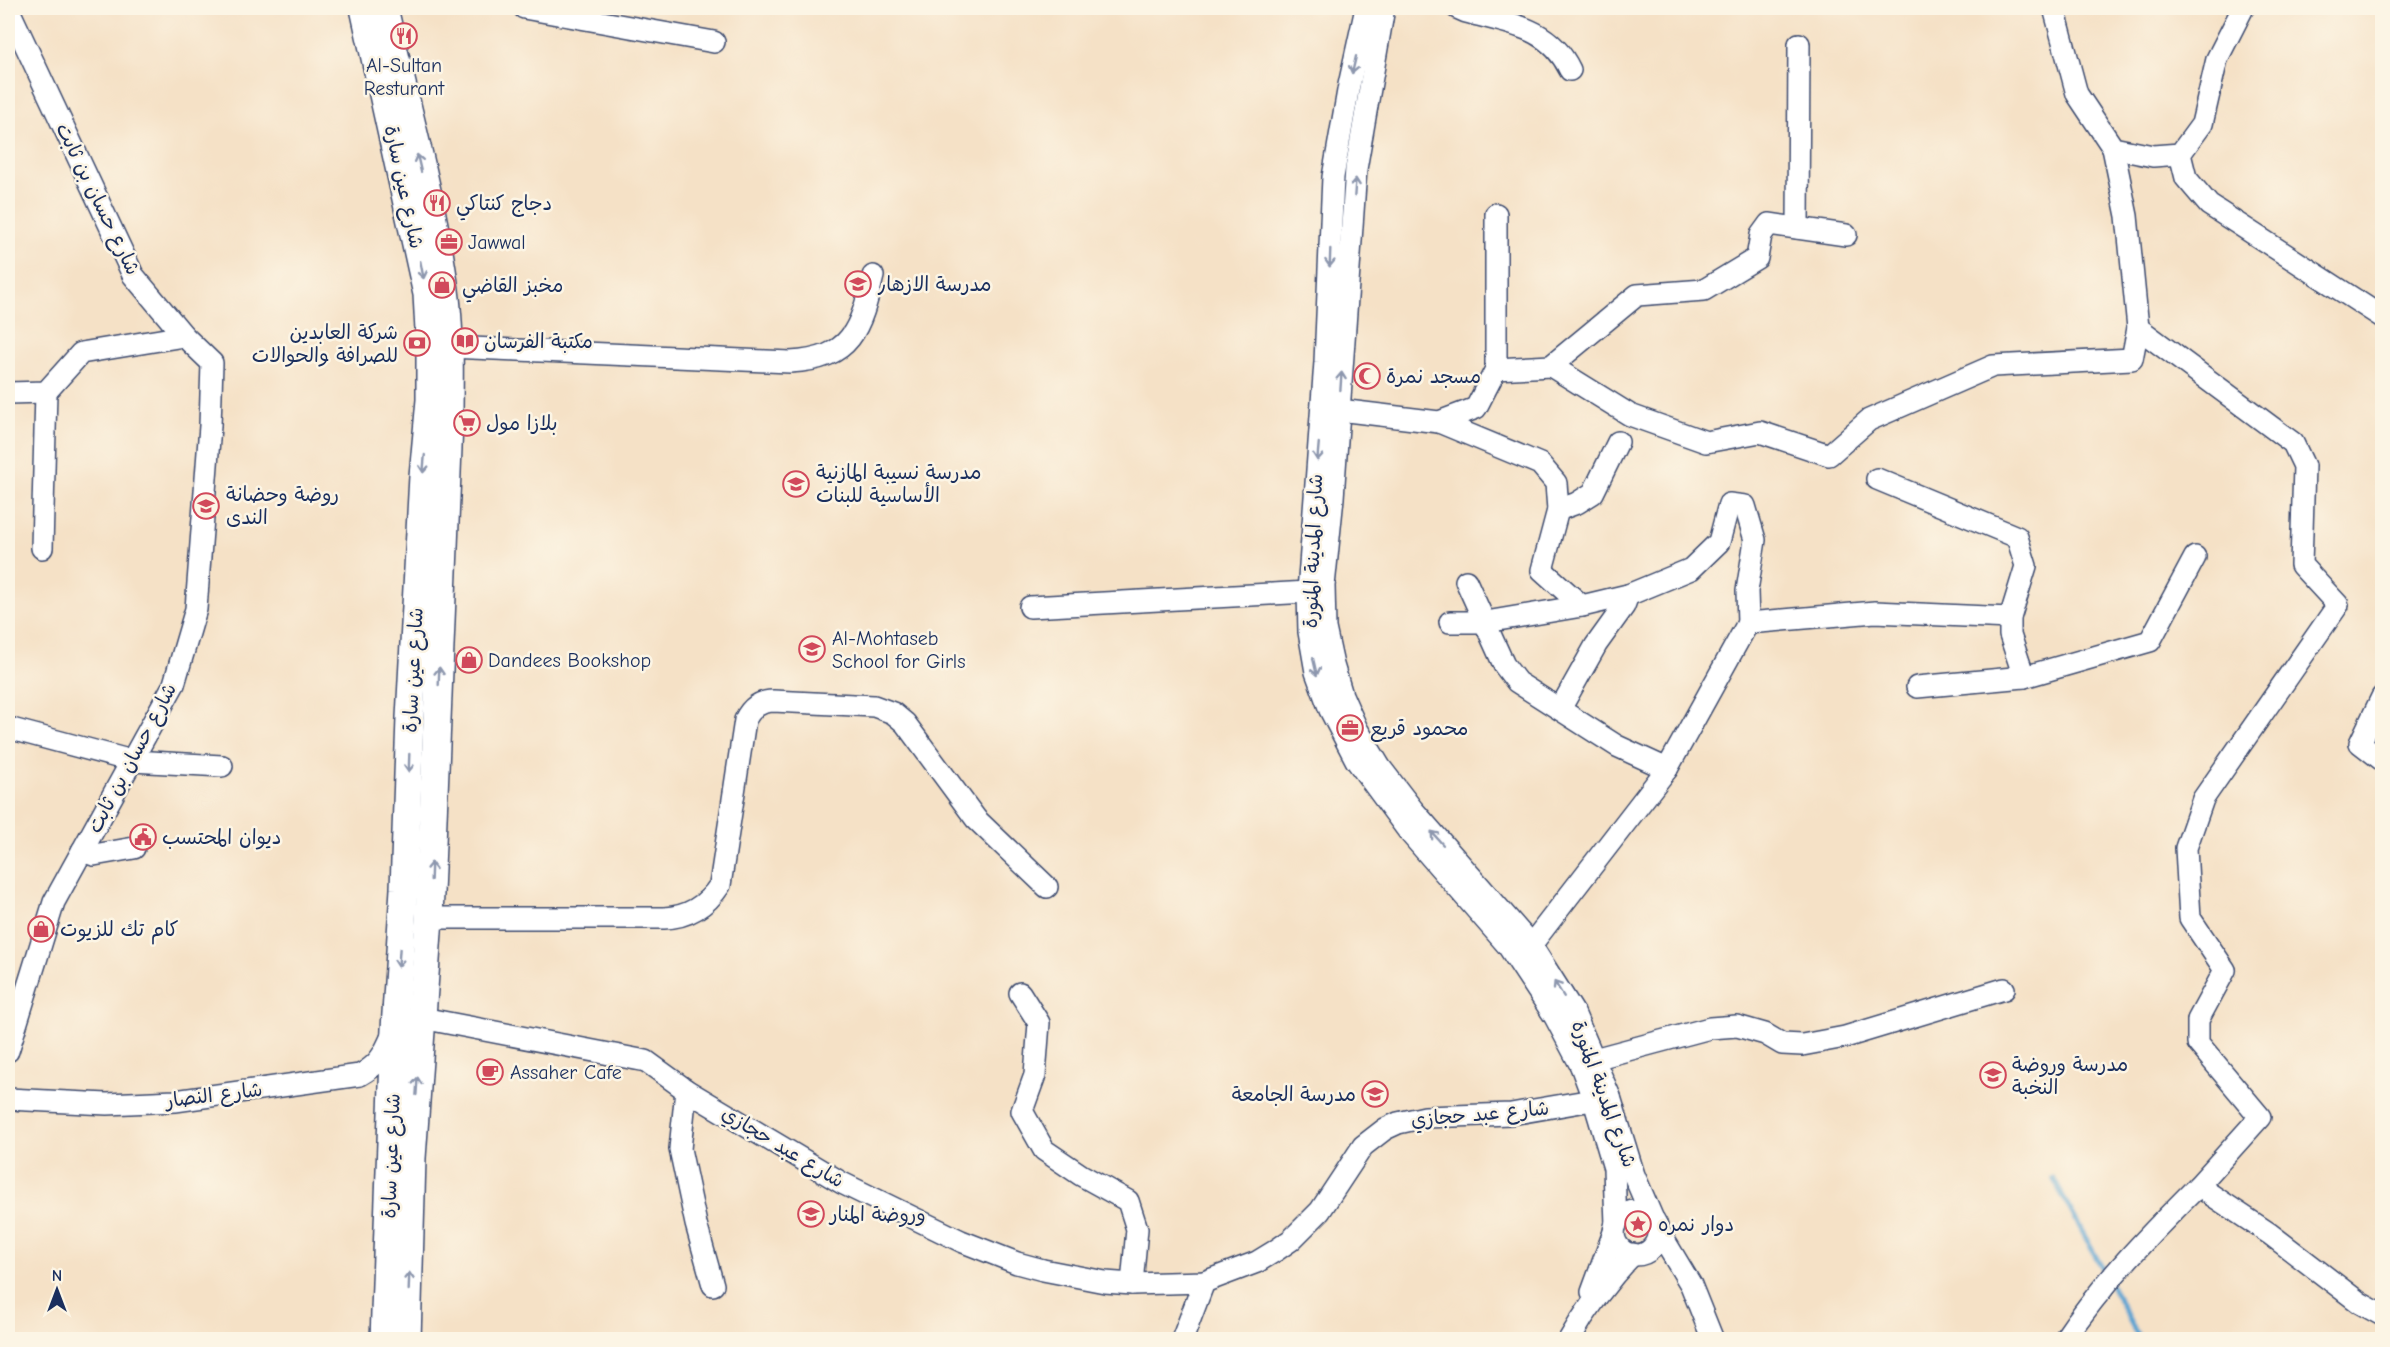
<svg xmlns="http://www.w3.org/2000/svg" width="2390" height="1347" viewBox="0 0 2390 1347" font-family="'Comic Neue','Playpen Sans Arabic',sans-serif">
	<rect width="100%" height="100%" fill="#fcf5e5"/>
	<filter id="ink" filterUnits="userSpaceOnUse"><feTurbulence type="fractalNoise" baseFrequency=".0167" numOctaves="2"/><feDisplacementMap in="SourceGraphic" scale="12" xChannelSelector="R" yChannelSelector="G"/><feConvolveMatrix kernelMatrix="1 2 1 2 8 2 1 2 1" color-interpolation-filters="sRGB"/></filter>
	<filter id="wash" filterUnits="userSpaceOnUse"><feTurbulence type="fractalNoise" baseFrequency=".008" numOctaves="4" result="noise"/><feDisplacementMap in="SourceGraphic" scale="24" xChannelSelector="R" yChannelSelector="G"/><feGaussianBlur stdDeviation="1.35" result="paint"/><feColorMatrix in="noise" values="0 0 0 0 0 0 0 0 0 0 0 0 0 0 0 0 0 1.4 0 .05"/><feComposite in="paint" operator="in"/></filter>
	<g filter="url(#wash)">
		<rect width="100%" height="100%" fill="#f5e1c6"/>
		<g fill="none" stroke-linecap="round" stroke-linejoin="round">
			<g stroke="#5aa3d1" stroke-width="5">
				<path d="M2053 1178 2107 1277"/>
				<path d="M2111 1285 2140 1340"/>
			</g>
		</g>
	</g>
	<g filter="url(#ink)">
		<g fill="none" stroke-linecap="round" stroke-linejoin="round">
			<g stroke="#3c4a6e" stroke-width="24">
				<g id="minor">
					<path d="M524 8 714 42"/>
					<path d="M1366 8 1349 85 1333 177 1325 362 1308 592 1309 632 1316 672 1330 710 1356 760 1409 832 1508 946 1555 1017 1581 1066 1594 1101 1614 1168 1616 1225"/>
					<path d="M1384 8 1356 169 1333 498 1324 586 1325 628 1333 665 1342 695 1357 729 1380 767 1413 810 1531 945 1574 1013 1610 1097 1634 1175 1652 1217"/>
					<path d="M1457 8 1466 12C1509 24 1549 26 1570 70"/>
					<path d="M2054 8 2077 94 2113 148 2153 156 2180 154 2202 124 2217 59 2243 8"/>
					<path d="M2113 148 2127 216 2138 328 2293 443 2304 466 2301 565 2338 605 2203 799 2186 848 2190 918 2225 970 2198 1020V1043L2260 1117 2198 1186"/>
					<path d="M2180 154 2186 178 2209 205 2382 317"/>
					<path d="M1798 228 1799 44"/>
					<path d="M449 347 790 362C852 359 860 329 873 276"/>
					<path d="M1551 366 1630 415 1706 442 1760 432 1829 455 1869 420 1993 366 2132 359 2138 328"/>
					<path d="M1496 369 1551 366 1637 295 1704 290 1757 258 1761 235 1769 224 1846 235"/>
					<path d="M8 393 46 392 81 353 184 336"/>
					<path d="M1339 410 1439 422 1476 408 1496 369V214"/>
					<path d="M1439 422 1540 464 1556 483 1558 510 1542 570 1582 606"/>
					<path d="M1877 479 2017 537 2026 566 2010 618V635L2024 677"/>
					<path d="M1558 510 1577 503 1593 493 1618 442"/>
					<path d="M42 548 46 392"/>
					<path d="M1466 581 1504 665 1517 682 1617 746 1667 769"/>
					<path d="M1030 607 1308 592"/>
					<path d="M1450 622H1486L1582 606 1628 595 1691 569 1719 542 1729 504 1745 506 1755 540 1747 591 1748 623"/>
					<path d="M1917 687 2024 677 2150 641 2195 557"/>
					<path d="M2382 697 2360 743 2382 760"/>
					<path d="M1560 709 1596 645 1624 606 1628 595"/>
					<path d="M8 728 132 761 222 766"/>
					<path d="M82 851 94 855 134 848"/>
					<path d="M429 918H664C688 917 707 905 720 885L745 720C751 708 760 701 773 701L874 706 893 713 905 723 976 819 1047 887"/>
					<path d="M1531 945 1667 769 1748 623 1875 612 2010 618"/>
					<path d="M1020 993 1039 1023 1035 1075 1022 1111 1044 1150 1081 1175 1128 1201 1137 1229 1132 1284"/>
					<path d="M8 1051 54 902 174 684 196 609 210 426 212 363 184 336 133 275 8 8"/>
					<path d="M1581 1066 1594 1059 1710 1028 1737 1026 1765 1034 1782 1044 1802 1045 1845 1037 2004 989"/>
					<path d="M686 1090 680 1149 696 1224 713 1285"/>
					<path d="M8 1099 107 1104 175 1101 360 1075C382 1063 385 1051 395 1029L422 1018 646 1061 686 1090 842 1183 961 1241 1017 1263 1043 1270 1105 1282 1132 1284 1204 1282 1257 1262 1275 1251 1291 1240 1320 1211 1363 1146 1385 1129 1398 1123 1425 1117 1511 1114 1610 1097"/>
					<circle cx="1636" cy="1233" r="22"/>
					<path d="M1658 1230 1691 1285 1713 1340"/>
					<path d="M1592 1292 1614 1232"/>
					<path d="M1182 1340 1204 1282"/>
					<path d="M1569 1340C1587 1308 1608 1280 1633 1254"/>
					<path d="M2064 1340C2102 1283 2150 1234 2198 1186L2270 1234 2360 1303 2382 1315"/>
				</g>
			</g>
			<g stroke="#3c4a6e" stroke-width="30">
				<g id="major">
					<path d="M364 8 427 294 430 348V400L423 476 410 718 404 889 395 1029 384 1340"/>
					<path d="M384 8C405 101 432 196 445 290 451 334 449 379 449 423L429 918 412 1158 407 1340"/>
				</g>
			</g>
			<use href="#minor" stroke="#fff" stroke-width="21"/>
			<use href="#major" stroke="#fff" stroke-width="27"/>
		</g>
		<defs><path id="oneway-shaft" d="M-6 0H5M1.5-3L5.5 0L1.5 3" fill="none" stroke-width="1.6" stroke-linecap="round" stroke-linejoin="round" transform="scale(1.5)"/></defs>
		<g stroke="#8d97ae">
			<use href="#oneway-shaft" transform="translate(1354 65) rotate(103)"/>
			<use href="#oneway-shaft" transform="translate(419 163) rotate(-103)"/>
			<use href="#oneway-shaft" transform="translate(1355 187) rotate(-86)"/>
			<use href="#oneway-shaft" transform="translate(1330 258) rotate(92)"/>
			<use href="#oneway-shaft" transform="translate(422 270) rotate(79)"/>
			<use href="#oneway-shaft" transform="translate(1341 381) rotate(-86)"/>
			<use href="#oneway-shaft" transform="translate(1318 452) rotate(95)"/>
			<use href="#oneway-shaft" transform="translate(424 464) rotate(95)"/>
			<use href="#oneway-shaft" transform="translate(1315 667) rotate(77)"/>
			<use href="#oneway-shaft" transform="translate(439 676) rotate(-88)"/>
			<use href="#oneway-shaft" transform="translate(409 763) rotate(92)"/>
			<use href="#oneway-shaft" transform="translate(1437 838) rotate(-131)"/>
			<use href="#oneway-shaft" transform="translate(431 871) rotate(-88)"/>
			<use href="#oneway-shaft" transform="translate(399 958) rotate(94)"/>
			<use href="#oneway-shaft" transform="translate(1559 989) rotate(-122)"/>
			<use href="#oneway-shaft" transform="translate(417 1086) rotate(-86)"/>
			<use href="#oneway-shaft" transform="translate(409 1281) rotate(-88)"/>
		</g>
	</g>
	<defs>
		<g id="restaurant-ring" transform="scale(1.35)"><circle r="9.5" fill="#fcf5e5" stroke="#d1495b" stroke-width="1.5"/><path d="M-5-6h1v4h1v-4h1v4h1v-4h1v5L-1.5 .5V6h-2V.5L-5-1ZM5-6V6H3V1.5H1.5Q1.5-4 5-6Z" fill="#d1495b"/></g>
		<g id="office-ring" transform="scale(1.35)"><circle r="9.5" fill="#fcf5e5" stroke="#d1495b" stroke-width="1.5"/><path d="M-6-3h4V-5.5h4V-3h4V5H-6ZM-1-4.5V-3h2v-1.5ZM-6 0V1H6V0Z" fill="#d1495b"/></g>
		<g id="school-ring" transform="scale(1.35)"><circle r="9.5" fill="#fcf5e5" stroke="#d1495b" stroke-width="1.5"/><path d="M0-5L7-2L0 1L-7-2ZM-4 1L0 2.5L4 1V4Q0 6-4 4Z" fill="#d1495b"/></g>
		<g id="shop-ring" transform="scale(1.35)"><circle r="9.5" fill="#fcf5e5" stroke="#d1495b" stroke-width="1.5"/><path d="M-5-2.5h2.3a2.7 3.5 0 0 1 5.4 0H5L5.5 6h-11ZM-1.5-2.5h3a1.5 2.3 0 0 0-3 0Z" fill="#d1495b"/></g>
		<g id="library-ring" transform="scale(1.35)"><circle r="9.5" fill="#fcf5e5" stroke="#d1495b" stroke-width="1.5"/><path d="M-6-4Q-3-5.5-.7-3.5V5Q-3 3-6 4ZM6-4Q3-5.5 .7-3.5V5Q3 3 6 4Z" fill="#d1495b"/></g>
		<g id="bank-ring" transform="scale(1.35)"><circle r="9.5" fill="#fcf5e5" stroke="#d1495b" stroke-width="1.5"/><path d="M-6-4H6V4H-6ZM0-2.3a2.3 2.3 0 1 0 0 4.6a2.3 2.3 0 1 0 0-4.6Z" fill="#d1495b"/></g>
		<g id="mosque-ring" transform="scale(1.35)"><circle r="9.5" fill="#fcf5e5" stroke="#d1495b" stroke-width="1.5"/><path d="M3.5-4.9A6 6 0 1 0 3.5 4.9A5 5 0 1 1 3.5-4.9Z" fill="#d1495b"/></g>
		<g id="supermarket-ring" transform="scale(1.35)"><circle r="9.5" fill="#fcf5e5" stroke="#d1495b" stroke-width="1.5"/><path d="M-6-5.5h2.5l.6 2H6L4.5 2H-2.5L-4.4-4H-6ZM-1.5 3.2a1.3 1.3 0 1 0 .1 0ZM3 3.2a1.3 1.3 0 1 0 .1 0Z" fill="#d1495b"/></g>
		<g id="civic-ring" transform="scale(1.35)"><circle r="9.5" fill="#fcf5e5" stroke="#d1495b" stroke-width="1.5"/><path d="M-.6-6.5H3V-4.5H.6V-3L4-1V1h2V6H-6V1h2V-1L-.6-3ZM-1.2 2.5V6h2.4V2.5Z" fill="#d1495b"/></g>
		<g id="cafe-ring" transform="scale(1.35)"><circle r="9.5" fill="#fcf5e5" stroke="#d1495b" stroke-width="1.5"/><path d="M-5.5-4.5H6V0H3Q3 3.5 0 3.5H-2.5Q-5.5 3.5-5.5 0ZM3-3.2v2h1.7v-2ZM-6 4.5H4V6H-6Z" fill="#d1495b"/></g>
		<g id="sight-ring" transform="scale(1.35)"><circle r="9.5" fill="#fcf5e5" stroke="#d1495b" stroke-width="1.5"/><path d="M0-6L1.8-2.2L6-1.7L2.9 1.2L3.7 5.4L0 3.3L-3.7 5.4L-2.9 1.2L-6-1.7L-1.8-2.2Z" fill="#d1495b"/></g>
	</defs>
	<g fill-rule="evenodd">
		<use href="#restaurant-ring" x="404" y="36"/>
		<use href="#restaurant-ring" x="437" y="203"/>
		<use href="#office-ring" x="449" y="242"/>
		<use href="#school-ring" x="858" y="284"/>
		<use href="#shop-ring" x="442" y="285"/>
		<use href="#library-ring" x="465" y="341"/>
		<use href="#bank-ring" x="417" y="343"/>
		<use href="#mosque-ring" x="1367" y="376"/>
		<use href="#supermarket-ring" x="467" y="423"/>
		<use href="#school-ring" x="796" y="484"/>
		<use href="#school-ring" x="206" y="506"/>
		<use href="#school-ring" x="812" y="649"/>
		<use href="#shop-ring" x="469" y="660"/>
		<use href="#office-ring" x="1350" y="728"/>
		<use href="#civic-ring" x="143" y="837"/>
		<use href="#shop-ring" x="41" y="929"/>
		<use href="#cafe-ring" x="490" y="1072"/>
		<use href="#school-ring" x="1993" y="1075"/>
		<use href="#school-ring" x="1375" y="1094"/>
		<use href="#school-ring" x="811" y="1214"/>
		<use href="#sight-ring" x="1638" y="1224"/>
	</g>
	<g text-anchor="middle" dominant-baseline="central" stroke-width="5" stroke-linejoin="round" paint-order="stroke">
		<g font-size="20" fill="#1b2f5e" stroke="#fcf5e5" text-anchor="start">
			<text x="404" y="65" text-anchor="middle">Al-Sultan<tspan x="404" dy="23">Resturant</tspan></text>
			<text x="456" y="203">دجاج كنتاكي</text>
			<text x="468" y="242">Jawwal</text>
			<text x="878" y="284">مدرسة الازهار</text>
			<text x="462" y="285">مخبز القاضي</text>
			<text x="398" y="332" text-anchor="end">شركة العابدين<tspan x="398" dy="23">للصرافة والحوالات</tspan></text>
			<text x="484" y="341">مكتبة الفرسان</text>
			<text x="1386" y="376">مسجد نمرة</text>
			<text x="486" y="423">بلازا مول</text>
			<text x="816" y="472">مدرسة نسيبة المازنية<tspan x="816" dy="23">الأساسية للبنات</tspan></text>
			<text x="226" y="494">روضة وحضانة<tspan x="226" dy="23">الندى</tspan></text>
			<text x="832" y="638">Al-Mohtaseb<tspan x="832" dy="23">School for Girls</tspan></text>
			<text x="488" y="660">Dandees Bookshop</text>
			<text x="1370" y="728">محمود قريع</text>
			<text x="162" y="837">ديوان المحتسب</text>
			<text x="60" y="929">كام تك للزيوت</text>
			<text x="2012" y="1064">مدرسة وروضة<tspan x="2012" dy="23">النخبة</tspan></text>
			<text x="510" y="1072">Assaher Cafe</text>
			<text x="1356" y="1094" text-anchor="end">مدرسة الجامعة</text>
			<text x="830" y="1214">وروضة المنار</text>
			<text x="1658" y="1224">دوار نمره</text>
		</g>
		<g font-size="20" fill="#1b2f5e" stroke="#fcf5e5">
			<text transform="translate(404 187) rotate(78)">شارع عين سارة</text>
			<text transform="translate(98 199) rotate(64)">شارع حسان بن ثابت</text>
			<text transform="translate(1313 551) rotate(-88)">شارع المدينة المنورة</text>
			<text transform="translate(413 670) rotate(-87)">شارع عين سارة</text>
			<text transform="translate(132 758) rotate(-62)">شارع حسان بن ثابت</text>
			<text transform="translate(1604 1094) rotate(70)">شارع المدينة المنورة</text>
			<text transform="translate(214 1095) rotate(-7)">شارع النصار</text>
			<text transform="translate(1480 1114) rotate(-5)">شارع عبد حجازي</text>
			<text transform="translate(783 1147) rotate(31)">شارع عبد حجازي</text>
			<text transform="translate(391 1156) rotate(-88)">شارع عين سارة</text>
		</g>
	</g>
	<rect width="2390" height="1347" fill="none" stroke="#fcf5e5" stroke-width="30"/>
	<g transform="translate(57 1290)" stroke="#fcf5e5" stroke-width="4.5" paint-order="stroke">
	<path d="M0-4.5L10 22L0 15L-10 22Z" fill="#1b2f5e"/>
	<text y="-9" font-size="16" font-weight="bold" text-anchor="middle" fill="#1b2f5e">N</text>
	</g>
</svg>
